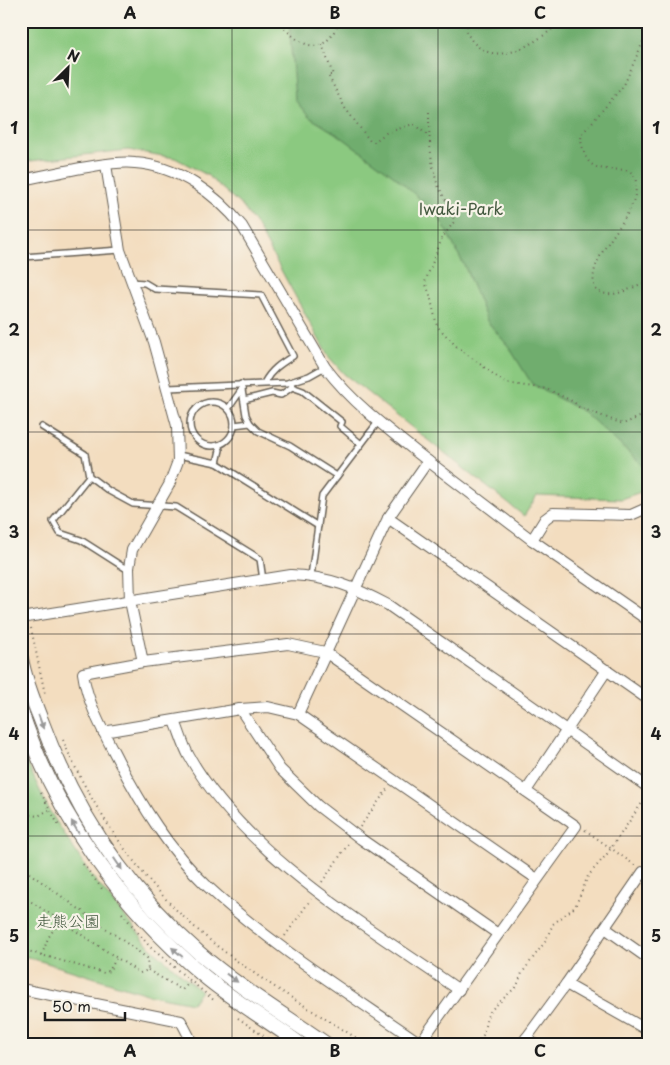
<svg xmlns="http://www.w3.org/2000/svg" width="670" height="1065" viewBox="0 0 670 1065" font-family="'Playpen Sans','Klee One',sans-serif">
	<rect width="100%" height="100%" fill="#f7f3e8"/>
	<filter id="ink" filterUnits="userSpaceOnUse"><feTurbulence type="fractalNoise" baseFrequency=".02" numOctaves="2"/><feDisplacementMap in="SourceGraphic" scale="10" xChannelSelector="R" yChannelSelector="G"/><feConvolveMatrix kernelMatrix="1 2 1 2 8 2 1 2 1" color-interpolation-filters="sRGB"/></filter>
	<filter id="wash" filterUnits="userSpaceOnUse"><feTurbulence type="fractalNoise" baseFrequency=".0096" numOctaves="4" result="noise"/><feDisplacementMap in="SourceGraphic" scale="20" xChannelSelector="R" yChannelSelector="G"/><feGaussianBlur stdDeviation="1.12" result="paint"/><feColorMatrix in="noise" values="0 0 0 0 0 0 0 0 0 0 0 0 0 0 0 0 0 1.4 0 .05"/><feComposite in="paint" operator="in"/></filter>
	<g filter="url(#wash)">
		<rect width="100%" height="100%" fill="#f3ddbf"/>
		<g fill="#8bc980" stroke="#54724e">
			<path d="M21 21H649V489L621 499 537 496 524 516 344 374 328 356 257 226 242 206 207 175 175 158 128 150 21 162Z"/>
			<path d="M21 750 49 810 90 874 150 947 201 991 192 1003 147 994 21 955Z"/>
		</g>
		<path fill="#70ad6e" stroke="#466445" d="M289 21H649V471L584 412 532 384 509 347 487 321 465 267 438 215 393 175 340 136 309 117 295 100Z"/>
	</g>
	<g filter="url(#ink)">
		<g fill="none" stroke-linecap="round" stroke-linejoin="round">
			<g stroke="#676055" stroke-width="8">
				<g id="lane">
					<path d="M23 257 120 250"/>
					<path d="M131 282 145 283 155 289 261 295 293 356C280 364 271 370 264 383"/>
					<path d="M291 382 292 387 303 391 342 422 340 426 361 444"/>
					<path d="M241 384 246 415 250 423 258 431 290 446 337 476"/>
					<path d="M168 388 287 383 309 376 325 367"/>
					<path d="M244 400 272 393 281 395 292 387"/>
					<circle cx="212" cy="424" r="22"/>
					<path d="M228 409 242 389"/>
					<path d="M234 425 250 423"/>
					<path d="M42 427 85 454 89 476 109 491 133 504 176 507 260 559 263 580"/>
					<path d="M178 455 217 463 318 526"/>
					<path d="M217 463 220 450 218 445"/>
					<path d="M89 476 53 521 60 533 81 540 128 570"/>
					<path d="M311 576 322 496 378 422"/>
				</g>
			</g>
			<g stroke="#676055" stroke-width="12">
				<g id="street">
					<path d="M106 165 120 250 154 342 177 426 178 461 169 485 132 550 129 568 130 601 143 662"/>
					<path d="M21 180C51 175 107 160 135 163 178 166 216 194 242 226L325 367C353 404 391 432 428 461"/>
					<path d="M388 518 649 700"/>
					<path d="M532 540 545 519 553 513 631 515 649 507"/>
					<path d="M21 618 291 575C330 577 354 587 388 605L649 788"/>
					<path d="M288 644 325 652 576 826 420 1043C348 993 272 946 207 886 169 850 142 806 118 760 104 733 87 703 83 673L143 662Z"/>
					<path d="M240 709 280 769 318 806 361 839 498 934"/>
					<path d="M298 714 537 879"/>
					<path d="M175 721C180 733 183 745 189 756 246 856 367 926 459 990"/>
					<path d="M103 732 240 709 268 707 298 714 388 518 428 461 532 540 649 621"/>
					<path d="M526 791 607 670"/>
					<path d="M605 928 649 959"/>
					<path d="M566 984 649 1031"/>
					<path d="M21 989 181 1021 193 1044"/>
					<path d="M526 1038 534 1044"/>
					<path d="M522 1044 566 984 643 872 649 876"/>
				</g>
			</g>
			<g stroke="#676055" stroke-width="16">
				<g id="secondary">
					<path d="M21 659C25 680 33 700 41 720 74 810 127 890 199 953 238 987 283 1014 326 1044"/>
					<path d="M21 711C55 815 121 906 204 976 234 1001 269 1021 300 1044"/>
				</g>
			</g>
			<g stroke="#676055" stroke-width="2" stroke-dasharray="1 4" stroke-linecap="butt">
				<path d="M278 21C299 46 324 61 339 21"/>
				<path d="M468 21C465 29 468 37 474 43 500 70 541 39 562 21"/>
				<path d="M649 28 624 85 582 134C580 140 582 146 584 152 594 186 637 153 636 186 636 222 584 255 595 289 611 302 633 287 649 280"/>
				<path d="M322 44 333 75H328L345 108 370 141 374 142 386 133 413 124 429 136"/>
				<path d="M429 112C429 136 430 160 437 183 442 195 453 210 454 222L442 238 425 282 430 295 437 326 456 346 505 383 547 389 574 402 579 407 623 424 649 413"/>
				<path d="M21 550 27 602"/>
				<path d="M21 603 27 602V606"/>
				<path d="M31 628 45 694"/>
				<path d="M63 740C91 808 143 883 199 931 250 975 309 1008 366 1044"/>
				<path d="M21 787 25 814 21 836"/>
				<path d="M41 793 59 826"/>
				<path d="M25 814 38 816 49 810"/>
				<path d="M360 827 388 788"/>
				<path d="M585 830 636 866"/>
				<path d="M83 864 103 890"/>
				<path d="M21 867 147 958 148 970 140 973 21 895"/>
				<path d="M322 882 349 843"/>
				<path d="M122 913 150 947 216 1002"/>
				<path d="M285 936 311 899"/>
				<path d="M21 949 104 973 109 971 116 959"/>
				<path d="M42 955 48 938 59 922"/>
				<path d="M148 970 182 990 190 982"/>
				<path d="M238 1018 275 1044"/>
				<path d="M477 1044 483 1035 487 1017 491 1010 517 986 522 973 545 942 553 924 575 907 588 876 607 854 646 797"/>
			</g>
			<use href="#lane" stroke="#fff" stroke-width="5"/>
			<use href="#street" stroke="#fff" stroke-width="10"/>
			<use href="#secondary" stroke="#fff" stroke-width="14"/>
		</g>
		<defs><path id="oneway-solid" d="M-6-.8H1V-3.2L6.5 0L1 3.2V.8H-6Z" transform="scale(1.25)"/></defs>
		<g fill="#999">
			<use href="#oneway-solid" transform="translate(41 722) rotate(70)"/>
			<use href="#oneway-solid" transform="translate(75 827) rotate(-120)"/>
			<use href="#oneway-solid" transform="translate(118 864) rotate(56)"/>
			<use href="#oneway-solid" transform="translate(177 952) rotate(-139)"/>
			<use href="#oneway-solid" transform="translate(232 978) rotate(36)"/>
		</g>
	</g>
	<path fill="none" stroke="#1c1c1c" stroke-width="1" stroke-opacity="0.55" d="M232 21V1044M438 21V1044M21 230H649M21 432H649M21 634H649M21 836H649"/>
	<g text-anchor="middle" dominant-baseline="central" stroke-width="4.5" stroke-linejoin="round" paint-order="stroke">
		<g font-size="16" fill="#43593f" stroke="#f7f3e8">
			<text x="461" y="208">Iwaki-Park</text>
			<text x="68" y="920">走熊公園</text>
		</g>
	</g>
	<rect width="670" height="1065" fill="none" stroke="#f7f3e8" stroke-width="55"/>
	<g transform="translate(68 68) rotate(24)" stroke="#f7f3e8" stroke-width="4" paint-order="stroke">
	<path d="M0-4L9 19L0 12L-9 19Z" fill="#1c1c1c"/>
	<text y="-8" font-size="14" font-weight="bold" text-anchor="middle" fill="#1c1c1c">N</text>
	</g>
	<path d="M45 1012v8h80v-8" fill="none" stroke="#1c1c1c" stroke-width="2.5"/>
	<text x="52" y="1012" font-size="15" fill="#1c1c1c" stroke="#f7f3e8" stroke-width="4" paint-order="stroke">50 m</text>
	<rect x="28" y="28" width="614" height="1010" fill="none" stroke="#1c1c1c" stroke-width="2"/>
	<g font-size="16" text-anchor="middle" font-weight="bold" fill="#1c1c1c">
		<text x="130" y="19">A</text>
		<text x="335" y="19">B</text>
		<text x="540" y="19">C</text>
		<text x="14" y="134">1</text>
		<text x="656" y="134">1</text>
		<text x="14" y="336">2</text>
		<text x="656" y="336">2</text>
		<text x="14" y="538">3</text>
		<text x="656" y="538">3</text>
		<text x="14" y="740">4</text>
		<text x="656" y="740">4</text>
		<text x="14" y="942">5</text>
		<text x="656" y="942">5</text>
		<text x="130" y="1057">A</text>
		<text x="335" y="1057">B</text>
		<text x="540" y="1057">C</text>
	</g>
</svg>
